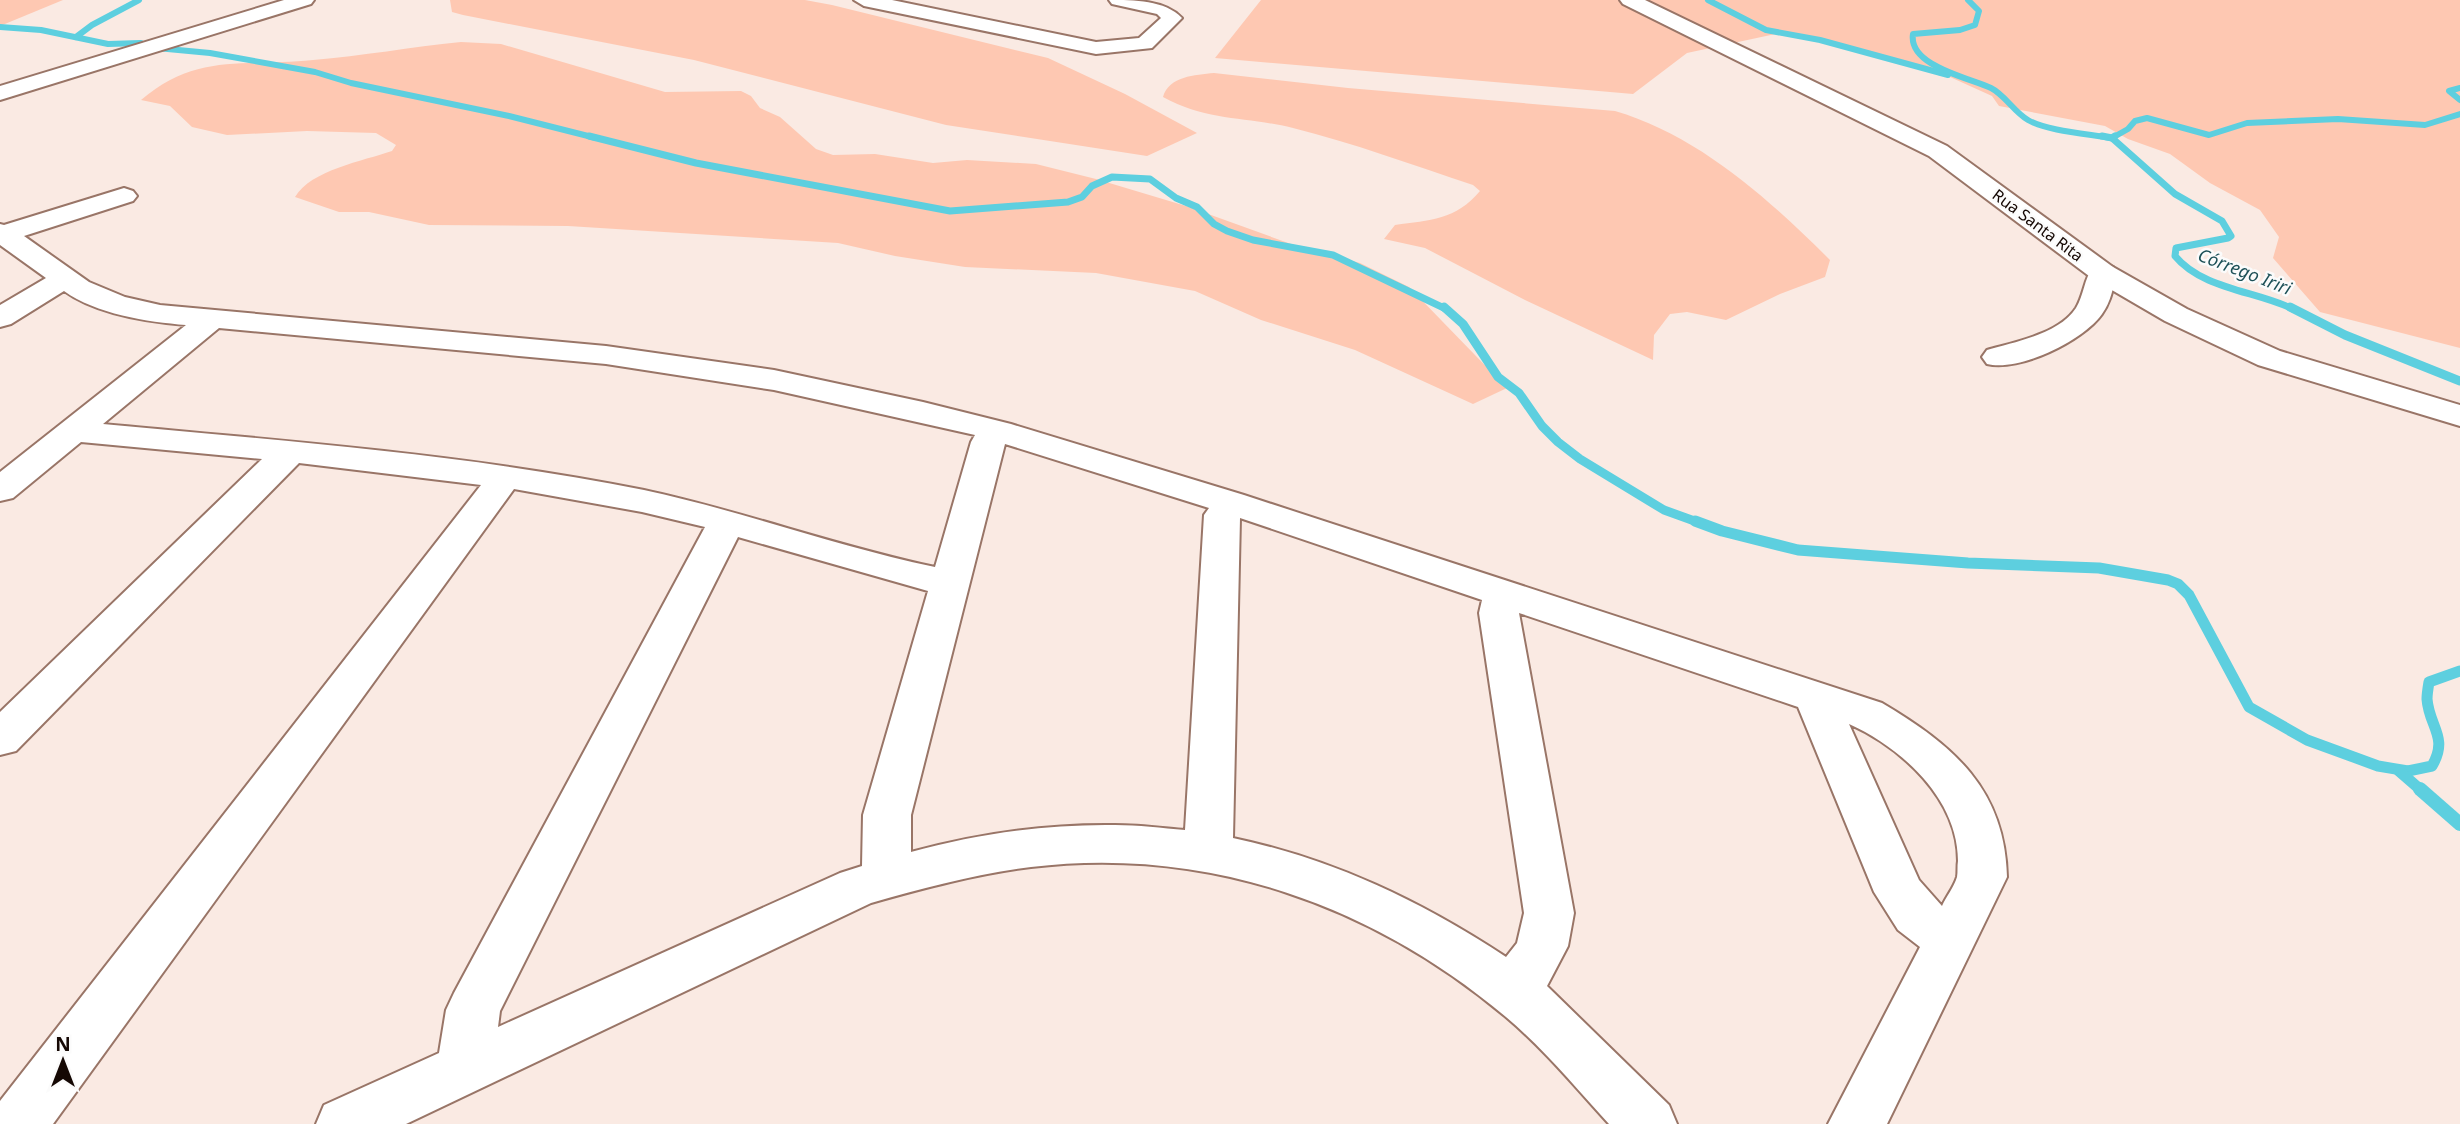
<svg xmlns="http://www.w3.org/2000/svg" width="2460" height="1124" viewBox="0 0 2460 1124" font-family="'Noto Sans',sans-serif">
	<rect width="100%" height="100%" fill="#faeae3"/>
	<g fill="#fec8b2">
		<path d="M0 0H63L0 26Z"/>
		<path d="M450 0H805L832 5 1048 58 1125 94 1197 133 1147 156 946 125 694 60 463 15 452 12Z"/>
		<path d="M1261 0H2460V348L2320 312 2273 258 2279 237 2260 210 2210 183 2170 154 2128 139 2105 126 1999 106 1992 96 1939 72 1785 32 1687 53 1633 94 1215 58Z"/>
		<path d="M461 42 501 44 665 92 741 91 751 96 760 108 780 117 816 149 833 155 875 154 933 163 967 160 1036 164 1096 179 1186 206 1291 244 1360 263 1409 287 1507 388 1473 404 1355 350 1261 320 1195 291 1096 273 965 267 895 256 838 243 568 226 429 225 369 212H339L295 197C311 170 363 161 392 151L396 145 376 133 307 131 227 135 192 127 170 106 141 100C197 52 245 67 313 60 362 56 411 47 461 42Z"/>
		<path d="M1214 73 1348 88 1615 111C1698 135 1770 200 1830 260L1825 277 1780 294 1726 320 1687 312 1670 314 1654 335 1653 360 1525 300 1425 248 1384 239 1395 225C1430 220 1456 220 1480 191L1473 185C1413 165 1353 143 1293 128 1245 116 1209 122 1163 97 1169 76 1195 75 1214 73Z"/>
	</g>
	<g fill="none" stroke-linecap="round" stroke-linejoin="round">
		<g stroke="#5dcfdf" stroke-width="6">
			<path d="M1708 0 1766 30 1820 40 1948 75"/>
			<path d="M1968 0 1979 11 1975 25 1960 30 1913 34C1908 66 1970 78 1991 88 2005 95 2014 112 2028 120 2047 131 2089 134 2111 138"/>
			<path d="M0 27 41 30 108 44 141 43"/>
			<path d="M76 37 92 25 139 0"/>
			<path d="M157 48 210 53 315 72 351 83 509 116 596 138"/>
			<path d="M2460 88 2449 91 2460 100"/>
			<path d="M2112 138 2128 129 2135 121 2147 118 2209 135 2247 123 2338 119 2425 125 2460 114"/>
		</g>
		<g stroke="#5dcfdf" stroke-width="7">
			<path d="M589 136 696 163 950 211 1068 202 1082 197 1092 186 1112 177 1150 179 1176 198 1197 207 1214 224 1227 231 1253 240 1333 255 1446 309"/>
			<path d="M2102 136 2112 138 2175 194 2222 221 2231 236 2228 238 2176 248 2175 256C2202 289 2256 291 2293 309"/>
			<path d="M2112 138 2115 136"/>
		</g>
		<g stroke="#5dcfdf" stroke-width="9">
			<path d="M1444 307 1463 324 1498 377 1519 393 1542 426 1558 442 1580 459 1664 510 1700 523"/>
			<path d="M2290 307 2345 335 2460 381"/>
		</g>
		<g stroke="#5dcfdf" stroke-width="11">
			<path d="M1695 521 1722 531 1798 550 1968 563 2099 568 2168 580 2178 584 2189 595 2249 707 2307 740 2378 766 2408 771 2432 766C2449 737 2429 727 2427 699 2427 694 2428 688 2429 682L2460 671"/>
			<path d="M2399 771 2422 791"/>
		</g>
		<path stroke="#5dcfdf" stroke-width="14" d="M2420 789 2460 824"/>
		<g stroke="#997567" stroke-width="4">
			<g id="minor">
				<path d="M284 0H314L311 4 0 100V86Z"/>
				<path d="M854 0H892L1096 42 1139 38 1161 18 1157 14 1112 4 1109 0C1134 0 1165 0 1182 18L1152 48 1096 54 864 6Z"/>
				<path d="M124 188 133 191 137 196 133 201 24 236 89 282 125 297 160 305 606 346 774 370 923 402 1011 424 1244 495 1882 703C1953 745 2005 789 2007 877L1887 1124H1828L1920 947 1898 930 1874 892 1798 707 1519 613 1574 913 1568 946 1547 986 1669 1105 1677 1124H1609C1576 1088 1544 1049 1506 1017 1372 904 1206 846 1031 867 976 874 924 888 871 903L406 1124H316L324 1105 439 1053 446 1010 454 993 705 527 642 512 514 489 53 1124H0V1101L481 485 299 463 16 751 0 755V712L262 459 81 442 13 498 0 501V472L186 325C147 322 96 314 64 291L11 324 0 327V305L46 278 0 245V224L4 225ZM219 328 606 364 774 390 975 435 971 442 935 567C836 546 742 511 644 490 466 454 283 441 103 424ZM1005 444 1209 508 1204 515 1185 830C1162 828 1138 825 1115 825 1046 824 977 834 911 852V815ZM1240 518 1482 600 1479 613 1524 913 1517 943 1506 957C1421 901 1333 859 1233 838ZM738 537 928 591 863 815 862 866 840 873 498 1027 500 1011ZM1849 724C1902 748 1958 799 1958 861 1957 866 1958 872 1957 877 1954 887 1946 897 1942 906L1919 880Z"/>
				<path d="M2103 264 2113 267 2117 273C2113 287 2111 302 2102 314 2083 341 2019 372 1987 364L1982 357 1987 350C2015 342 2059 334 2076 308 2084 295 2084 279 2093 267Z"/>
			</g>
		</g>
		<g stroke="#997567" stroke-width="4">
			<path id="tertiary" d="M1620 0H1645L1947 146 2113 267 2187 309 2280 351 2460 405V426L2258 365 2165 321 2093 279 1929 156 1623 4Z"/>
		</g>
		<use href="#minor" fill="#fff" fill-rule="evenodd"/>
		<use href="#tertiary" fill="#fff" fill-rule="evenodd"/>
	</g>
	<g text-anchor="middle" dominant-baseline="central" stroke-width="5" stroke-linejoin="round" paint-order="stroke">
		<g font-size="16" fill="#150804" stroke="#fbfbfb">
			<text transform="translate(2038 225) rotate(37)">Rua Santa Rita</text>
		</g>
		<g font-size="18" font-style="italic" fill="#1d5057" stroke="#fbfbfb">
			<text transform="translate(2245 271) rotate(21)">Córrego Iriri</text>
		</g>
	</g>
	<g transform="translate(63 1061)" stroke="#fbfbfb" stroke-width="5" paint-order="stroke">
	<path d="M0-5L12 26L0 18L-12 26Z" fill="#150804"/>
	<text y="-10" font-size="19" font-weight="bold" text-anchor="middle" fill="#150804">N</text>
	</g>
</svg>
